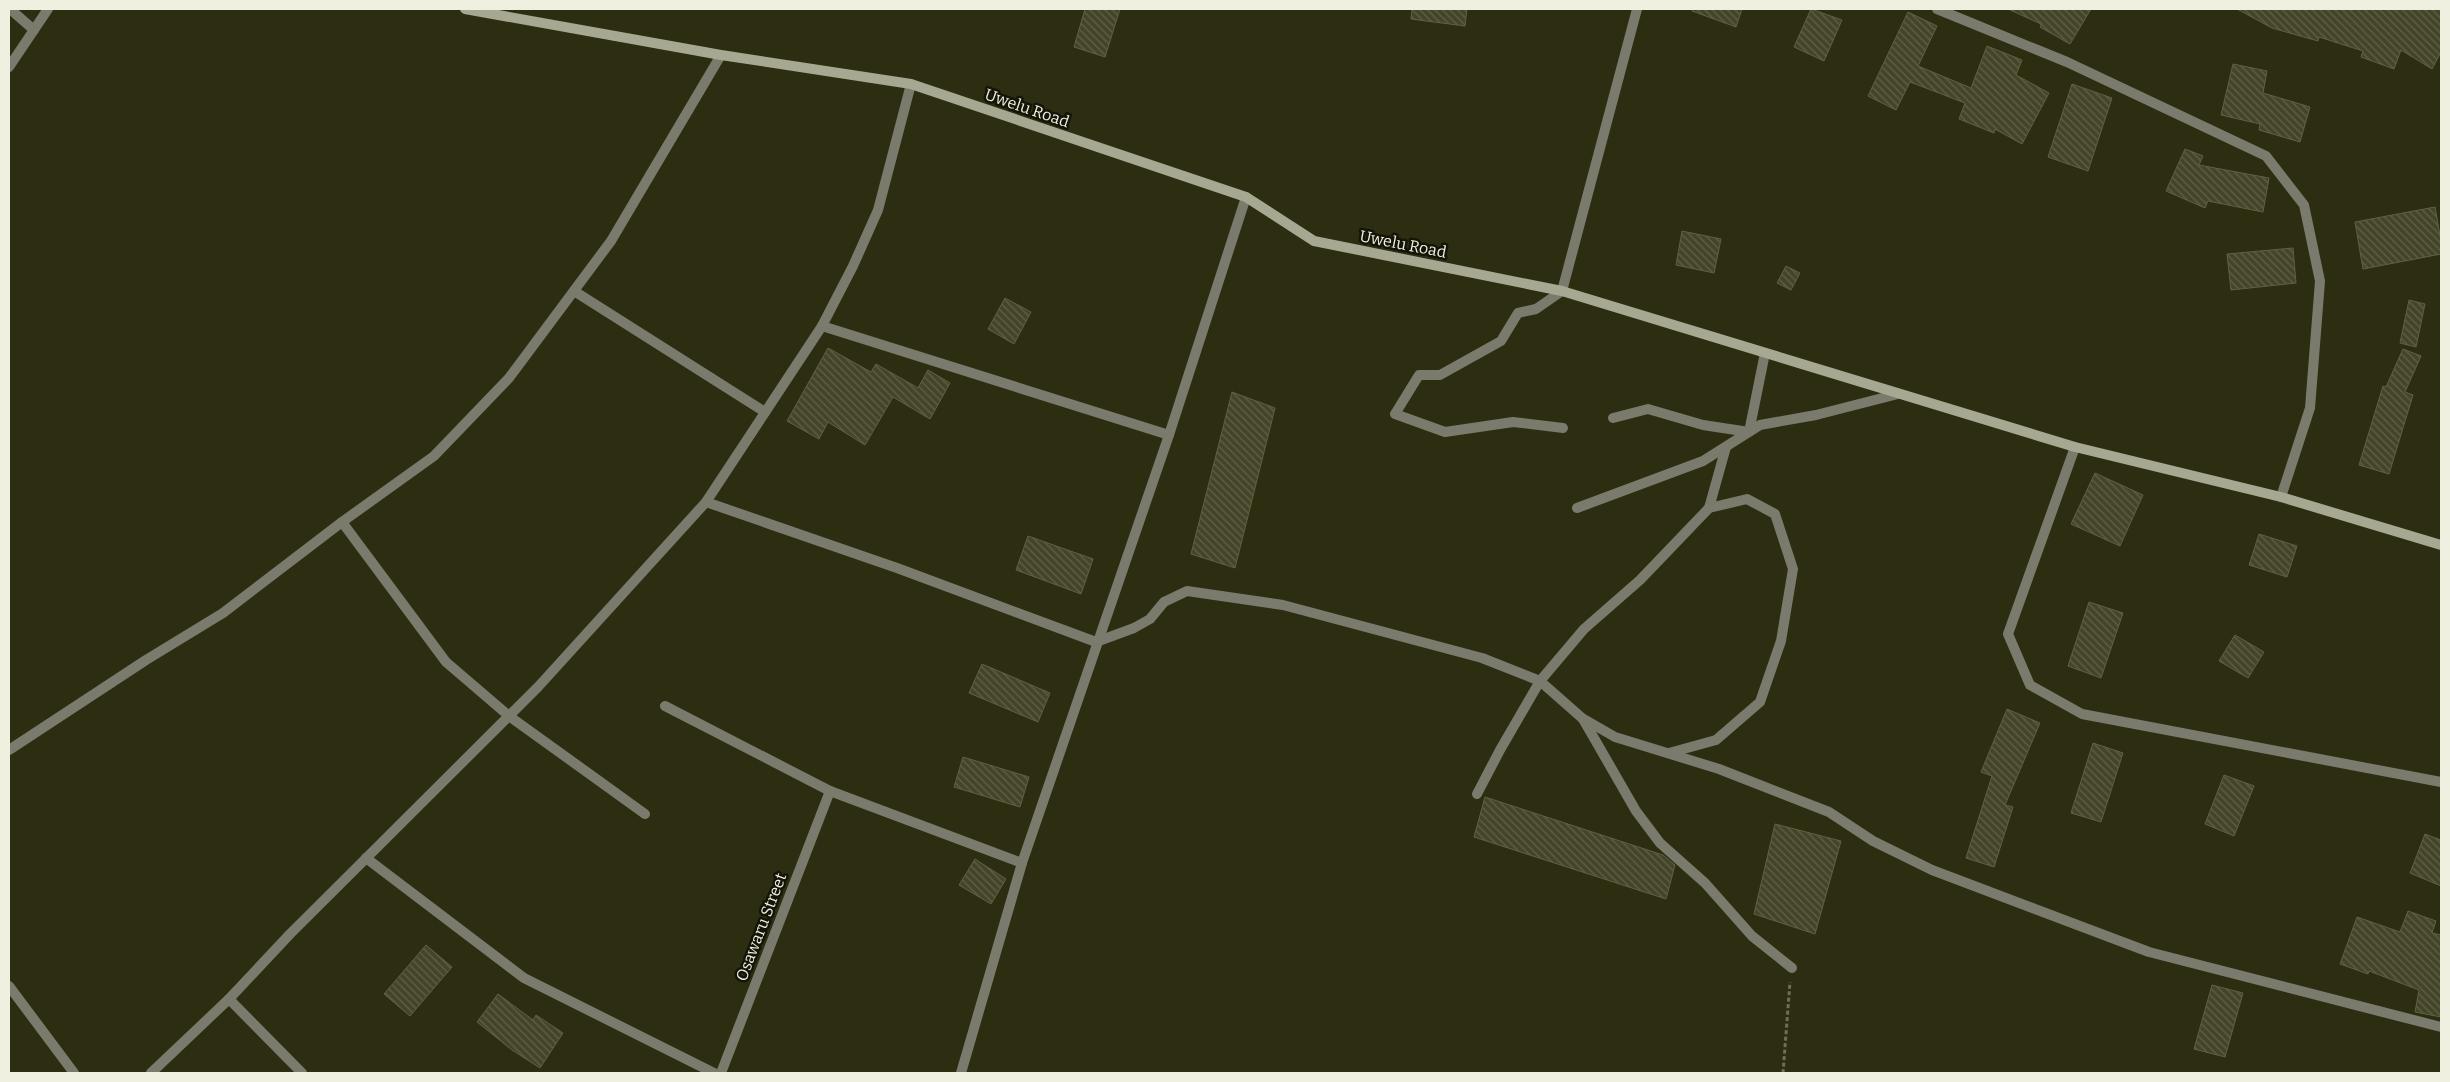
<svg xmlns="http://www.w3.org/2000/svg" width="2450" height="1082" viewBox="0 0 2450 1082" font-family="Bitter,serif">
	<defs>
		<pattern id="building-back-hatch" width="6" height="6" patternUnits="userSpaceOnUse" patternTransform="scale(1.25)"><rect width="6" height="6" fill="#444528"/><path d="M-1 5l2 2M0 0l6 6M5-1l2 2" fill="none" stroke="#5f6047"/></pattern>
	</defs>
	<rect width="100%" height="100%" fill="#2d2d11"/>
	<g fill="url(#building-back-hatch)" stroke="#606143">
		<path d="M1085 9H1120L1105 57 1074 47Z"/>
		<path d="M1412 9H1467L1465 26 1411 19Z"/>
		<path d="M1692 9H1742L1736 27 1692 11Z"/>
		<path d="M1811 9 1842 20 1824 61 1794 47Z"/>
		<path d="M2008 9H2091L2070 44 2040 27 2041 24Z"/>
		<path d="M2237 9H2441V52L2432 69 2401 50 2394 69 2361 57 2363 51 2319 37 2318 41 2272 28Z"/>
		<path d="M1908 12 1937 26 1918 66 1971 88 1987 46 2022 60 2016 75 2049 93 2022 144 1995 129 1994 133 1959 119 1965 103 1910 82 1896 110 1868 96Z"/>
		<path d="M2233 64 2267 71 2263 93 2310 107 2300 142 2259 130 2260 124 2221 115Z"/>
		<path d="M2072 84 2112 98 2088 171 2048 157Z"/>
		<path d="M2185 149 2203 156 2199 165 2269 178 2263 212 2208 201 2205 208 2166 191Z"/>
		<path d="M2435 207 2441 241V254L2363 269 2355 222Z"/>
		<path d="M1682 231 1721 239 1714 273 1676 265Z"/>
		<path d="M2293 248 2296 283 2231 290 2227 254Z"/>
		<path d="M1786 266 1800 273 1791 290 1777 283Z"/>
		<path d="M1005 298 1031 312 1014 344 988 329Z"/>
		<path d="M2409 300 2425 304 2416 347 2400 343Z"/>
		<path d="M828 348 871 372 876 364 918 388 928 370 950 383 930 419 893 397 865 445 828 422 819 439 787 421Z"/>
		<path d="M2403 349 2421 356 2405 392 2413 395 2389 474 2359 465 2383 386 2386 387Z"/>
		<path d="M1232 392 1275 408 1235 568 1191 554Z"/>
		<path d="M2095 473 2143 495 2120 546 2071 524Z"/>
		<path d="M2259 534 2297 546 2287 577 2249 565Z"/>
		<path d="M1028 536 1093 559 1081 594 1016 570Z"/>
		<path d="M2089 602 2123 613 2101 678 2068 666Z"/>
		<path d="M2235 635 2264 652 2248 678 2219 661Z"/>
		<path d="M982 664 1050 693 1038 722 969 693Z"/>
		<path d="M2007 709 2040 723 2005 805 2013 807 1994 867 1966 858 1992 776 1981 772Z"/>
		<path d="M2093 743 2123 753 2101 822 2071 813Z"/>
		<path d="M963 757 1029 777 1020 807 954 787Z"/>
		<path d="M2224 775 2254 786 2234 836 2205 824Z"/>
		<path d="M1485 797 1663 855 1675 865 1666 899 1474 837Z"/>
		<path d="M1775 824 1841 841 1815 934 1754 914Z"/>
		<path d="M2425 834 2441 840V886L2410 873Z"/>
		<path d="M975 859 1006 879 991 904 959 885Z"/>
		<path d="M2408 911 2436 921 2432 933 2441 935V1017L2415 1012 2419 990 2369 971 2368 974 2340 964 2357 917 2400 932Z"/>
		<path d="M426 945 452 967 410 1016 384 994Z"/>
		<path d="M2212 985 2243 993 2225 1057 2194 1049Z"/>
		<path d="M498 994 533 1020 536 1015 563 1033 540 1068 512 1050 477 1022Z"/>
	</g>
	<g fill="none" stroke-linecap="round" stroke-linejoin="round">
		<path stroke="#6f6f57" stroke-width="3" stroke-dasharray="4 2.5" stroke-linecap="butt" d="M1783 1073 1790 982"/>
		<g stroke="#7a7b6d" stroke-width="10">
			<path d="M10 9 34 30"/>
			<path d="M1937 9 2067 62 2266 156 2304 205 2320 281 2310 408 2281 497"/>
			<path d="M9 67 48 9"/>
			<path d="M574 291 765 412"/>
			<path d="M822 326 1169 435"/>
			<path d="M1613 418 1648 409 1703 425 1749 432 1765 353"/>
			<path d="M1563 428 1513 422 1445 432 1395 414 1419 375H1440L1501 341 1518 313 1536 309 1562 291 1637 9"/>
			<path d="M2075 447 2008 634 2030 685 2082 714 2441 782"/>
			<path d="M706 502 897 568 1096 642 1134 628 1150 619 1164 602 1187 591 1283 605 1482 658 1540 681 1582 718 1615 737 1719 769 1829 812 1873 841 1932 870 2149 952 2441 1027"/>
			<path d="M1577 508 1703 461 1760 425 1816 415 1898 394"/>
			<path d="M342 522 446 662 509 716 645 814"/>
			<path d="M665 706 830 791 1022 863"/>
			<path d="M1583 719 1636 811 1660 843 1705 883 1752 936 1792 968"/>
			<path d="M9 750 146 660 223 613 342 522 434 456 509 378 611 241 721 55"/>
			<path d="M1669 753 1716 740 1760 702 1781 641 1793 569 1775 514 1747 499 1709 508 1726 447"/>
			<path d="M1477 794 1500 750 1540 681 1584 629 1640 580 1709 508"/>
			<path d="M366 858 524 978 714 1073"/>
			<path d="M9 986 74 1073"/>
			<path d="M229 999 302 1073"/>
			<path d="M151 1073 229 999 290 934 538 687 706 502 822 326 853 266 878 210 911 84"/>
			<path d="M721 1073 830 791"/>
			<path d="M961 1073 1022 863 1169 435 1246 197"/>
		</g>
		<path stroke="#a7a892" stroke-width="10" d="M465 9 721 55 911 84 1246 197 1314 241 1562 291 2075 447 2281 497 2441 545"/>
	</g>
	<g text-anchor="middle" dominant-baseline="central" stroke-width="5" stroke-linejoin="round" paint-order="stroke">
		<g font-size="16" fill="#eff0df" stroke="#141408">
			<text transform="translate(1027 108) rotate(19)">Uwelu Road</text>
			<text transform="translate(1403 244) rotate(11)">Uwelu Road</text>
			<text transform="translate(761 927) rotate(-69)">Osawaru Street</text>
		</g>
	</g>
	<rect width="2450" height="1082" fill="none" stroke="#eff0df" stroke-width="20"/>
</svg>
